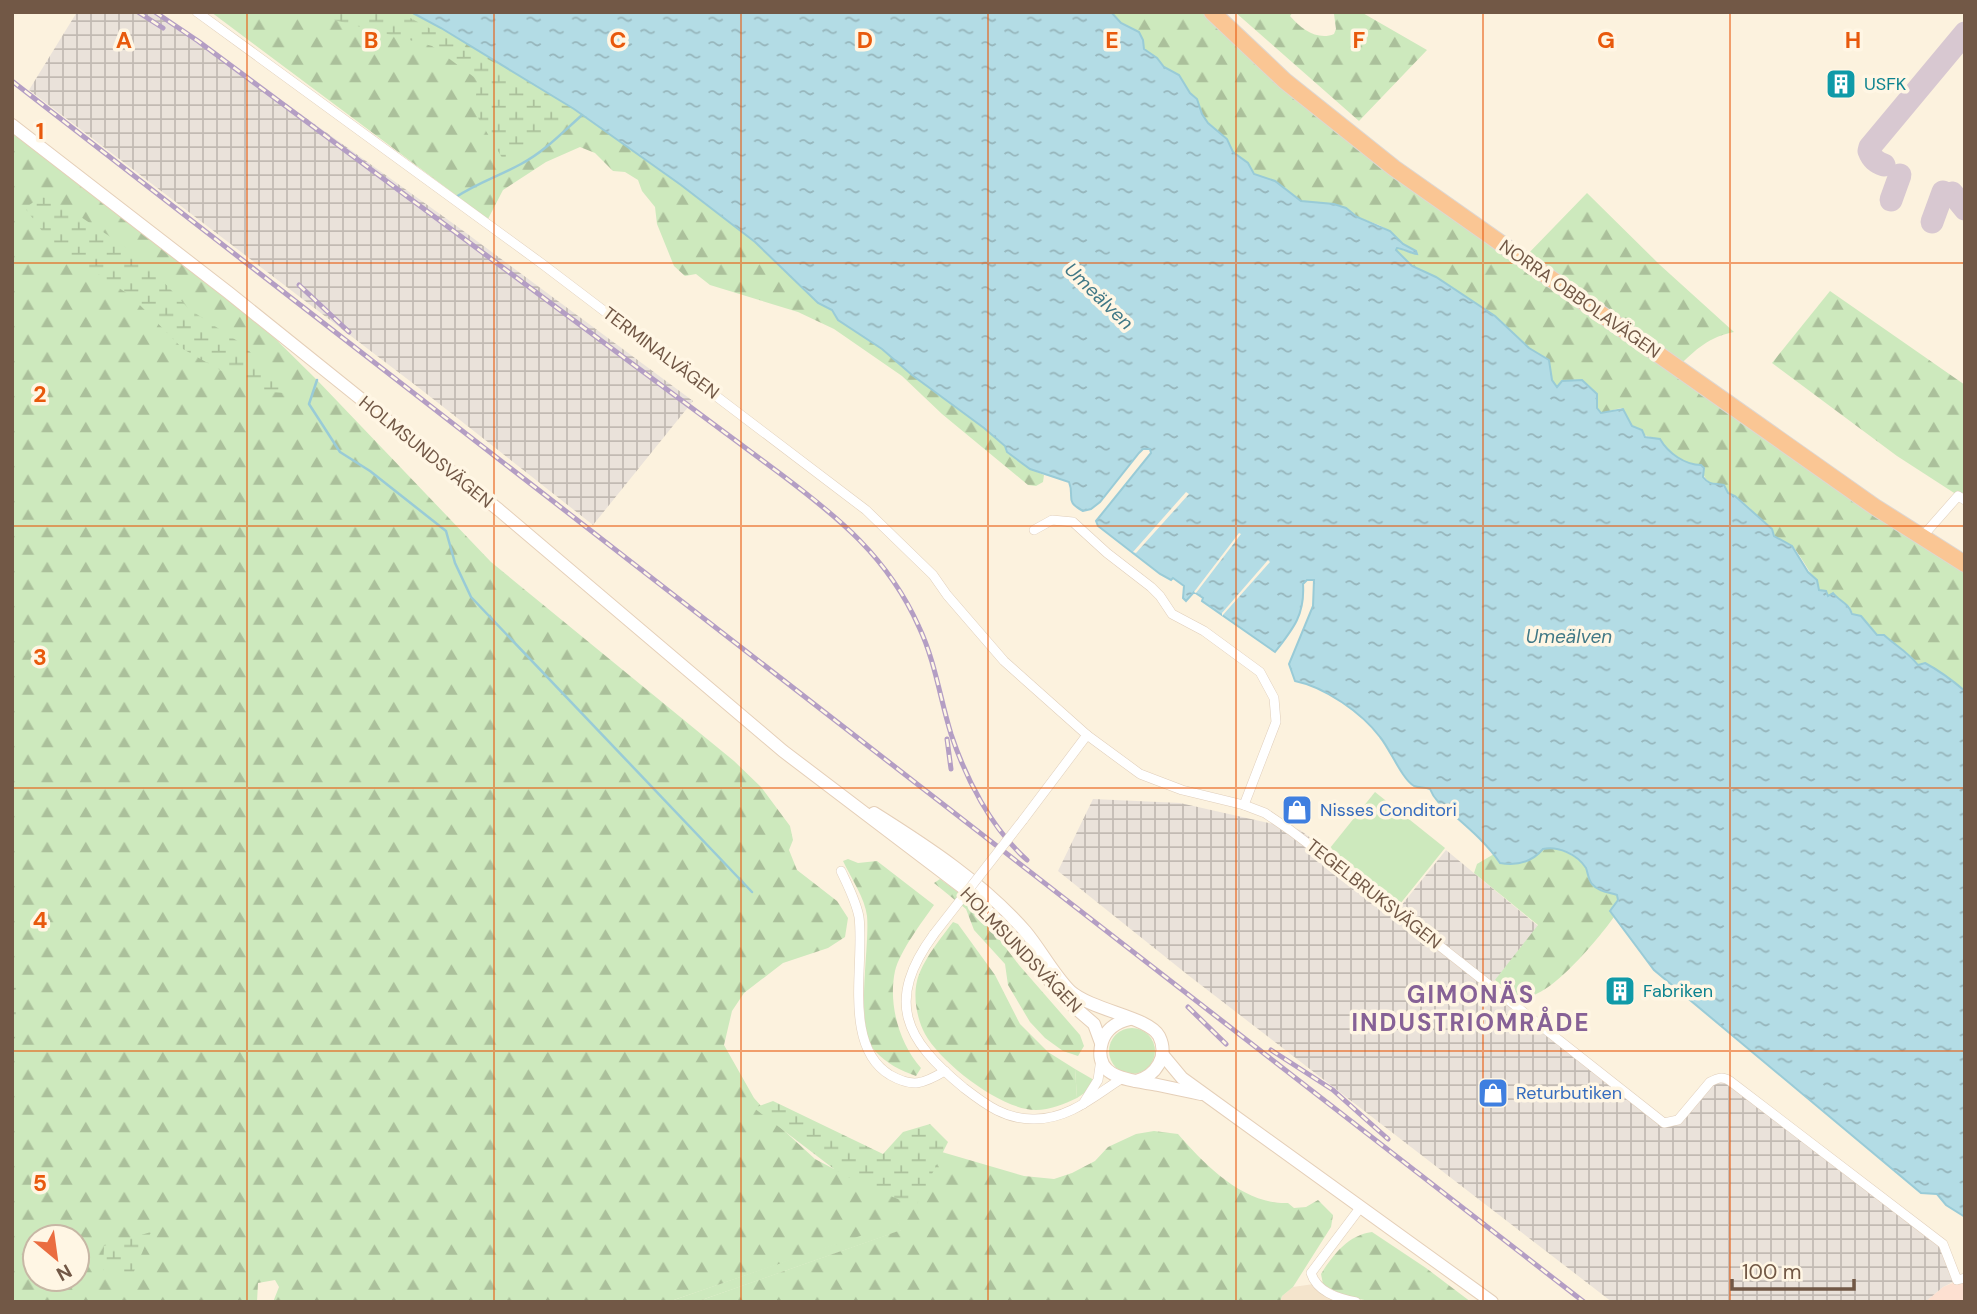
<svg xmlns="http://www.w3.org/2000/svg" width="1977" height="1314" viewBox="0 0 1977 1314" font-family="'DM Sans',sans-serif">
	<defs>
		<pattern id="industrial-grid" width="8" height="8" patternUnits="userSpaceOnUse" patternTransform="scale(1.75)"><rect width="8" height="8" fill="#eae2da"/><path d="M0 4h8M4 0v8" fill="none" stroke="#c2bab3"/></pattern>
		<pattern id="forest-firs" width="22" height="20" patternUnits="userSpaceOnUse" patternTransform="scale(1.75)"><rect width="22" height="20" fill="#cde9bd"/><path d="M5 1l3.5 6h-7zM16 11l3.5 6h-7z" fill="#abc09b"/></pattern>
		<pattern id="wetland-marsh" width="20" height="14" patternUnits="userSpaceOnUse" patternTransform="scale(1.75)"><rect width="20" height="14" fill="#cde9bd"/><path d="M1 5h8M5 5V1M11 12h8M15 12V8" fill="none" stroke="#abc09b"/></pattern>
		<pattern id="water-ripples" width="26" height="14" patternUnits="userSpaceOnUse" patternTransform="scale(1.75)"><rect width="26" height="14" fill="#b3dce5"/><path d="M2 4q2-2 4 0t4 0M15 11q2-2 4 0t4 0" fill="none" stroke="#96b5bb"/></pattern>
	</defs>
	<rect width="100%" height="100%" fill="#fcf2de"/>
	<path fill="#f4e4cc" d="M1314 1284 1356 1302H1280L1282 1296 1293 1287Z"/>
	<path fill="#fde0d1" d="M1965 1278V1302H1925L1943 1287Z"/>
	<g fill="url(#industrial-grid)">
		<path d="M77 12H153L288 105 458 227 693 401 593 525 423 391 29 90Z"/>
		<path d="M1093 799 1180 803 1300 830 1400 907 1446 850 1538 926 1490 987 1664 1123 1671 1122 1710 1082 1724 1077 1943 1244 1957 1280 1943 1287 1925 1302H1612L1188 975 1058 871Z"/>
	</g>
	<g fill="#cde9bd">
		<path d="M1375 792 1445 848 1400 904 1330 848Z"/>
		<circle cx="1132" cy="1051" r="23"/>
		<path d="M1075 1069 1094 1080 1086 1092 1077 1098Z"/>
		<path d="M898 1222 902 1230 696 1302H668Z"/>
	</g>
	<g fill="url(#forest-firs)" fill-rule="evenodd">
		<path d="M211 12H411L441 28 574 109 681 185 755 242 818 303 831 310 838 320 882 349 912 375 984 428 1005 446 1007 452 1030 469 1044 475 1043 482 1036 486 1028 485 942 414 902 376 834 329 798 312 710 285 696 274 685 276 674 266 657 224 655 207 642 191 638 180 625 172 613 171 595 153 580 147 546 162 503 190 488 219Z"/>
		<path d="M1111 12H1212L1260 58 1523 259 1587 193 1660 265 1734 332C1709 337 1696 349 1678 367L1965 564V691C1952 680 1940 671 1925 663L1919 665C1909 652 1896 646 1884 635H1877L1853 614 1849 606 1834 595 1828 596 1819 590C1819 586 1798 552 1794 548 1788 542 1777 540 1772 533 1761 519 1745 500 1728 493L1725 488C1709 483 1704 482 1701 465 1685 465 1668 453 1660 439 1648 437 1637 434 1630 423 1625 416 1628 413 1621 408L1601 413 1597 408 1598 401 1575 380 1562 381 1557 388 1552 380 1548 360 1529 348 1495 316 1436 277 1412 266 1396 250 1397 248 1414 254 1390 231 1379 225 1357 217 1346 208 1334 204 1301 201 1254 174 1248 163 1233 152 1227 139 1208 123 1202 114 1197 99 1190 93 1179 75 1164 67 1157 58 1144 49 1143 40 1139 32 1121 23Z"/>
		<path d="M1235 12H1293L1290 16C1301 29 1318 41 1334 34L1336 29 1334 14 1336 12H1361L1427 50 1359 121Z"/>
		<path d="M12 125 229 293 317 380 491 562 734 761 761 787 790 826 793 840 789 850 797 870 837 901 848 918 845 937 828 948 783 963 744 993 732 1011 724 1045 754 1098 779 1126 815 1159 834 1169 935 1150 1024 1176 1054 1179 1072 1173 1095 1161 1108 1147 1136 1134 1154 1131 1178 1134C1205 1165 1244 1205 1288 1203L1294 1208 1306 1207 1318 1200 1333 1215 1331 1227 1293 1287 1282 1296 1280 1302H696L901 1230 898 1223 668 1302H273L279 1287 275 1280 258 1283 257 1302H12ZM35 1237H77V1279H35Z"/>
		<path d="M1830 291 1965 385V500L1897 456 1772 363Z"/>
		<path d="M1550 848C1562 849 1577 856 1585 867 1588 871 1588 878 1591 883 1598 891 1608 892 1617 895L1618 900 1610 911 1614 917C1599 938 1550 998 1524 997 1513 996 1503 986 1495 980L1538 925 1474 873 1477 864 1494 854 1500 863C1517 864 1532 863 1543 849Z"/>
		<path d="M848 859 858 863 877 861 934 905C922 922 900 951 895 971 888 1004 899 1043 921 1068L916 1076C900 1070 887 1064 875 1051 854 1027 870 949 867 916 865 898 851 878 843 861Z"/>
		<path d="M940 879 969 900 1019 965 1080 1035 1084 1046 1078 1056 1063 1051 1045 1038 1030 1022 1008 985 1005 964 974 930 966 909 934 883Z"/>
		<path d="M953 922 958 924 995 975 1020 1024 1048 1052 1075 1069 1077 1098C1064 1104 1050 1110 1036 1110 1001 1110 941 1063 925 1034 917 1019 913 998 917 981 922 961 941 938 953 922Z"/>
		<path d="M1372 1232 1426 1268 1471 1302C1426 1302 1361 1311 1323 1284L1321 1274C1333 1255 1348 1235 1372 1232Z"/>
	</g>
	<g fill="url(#wetland-marsh)">
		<path d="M304 12H399L523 78 574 109 553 134 504 161 474 111 478 80 432 46Z"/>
		<path d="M42 196 78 215 140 257 189 309 245 346 285 393 257 391 183 349 131 296 50 242 25 208Z"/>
		<path d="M12 968 19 977 16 1035 12 1045Z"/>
		<path d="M773 1101 883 1154 903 1132 930 1124 948 1142 916 1206 862 1185 834 1169 754 1108Z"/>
		<path d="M151 1232 132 1276 103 1270 104 1246Z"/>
	</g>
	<path fill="url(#water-ripples)" stroke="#99cbd7" stroke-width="2" d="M411 12H1111L1121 23 1139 32 1143 40 1144 49 1157 58 1164 67 1179 75 1190 93 1197 99 1202 114 1208 123 1227 139 1233 152 1248 163 1254 174 1275 181 1301 201 1334 204 1346 208 1357 217 1390 231 1403 244 1416 251 1417 254C1410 253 1404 249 1397 248L1396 250 1412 266 1436 277 1495 316 1529 348 1549 360 1552 380 1557 387 1562 381 1582 380 1597 394V408L1601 413 1623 409 1632 426 1642 430 1645 437 1660 439C1668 453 1685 465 1701 465L1704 468 1703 477C1710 486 1715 483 1724 485L1728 493 1735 496 1772 529 1774 536 1792 546 1808 572 1817 580 1819 590 1826 591 1828 596 1833 593C1839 601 1849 603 1852 614L1861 616 1877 635H1884C1896 646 1908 652 1918 665L1925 663C1940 671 1952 680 1965 691V1217L1946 1205 1937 1194 1921 1193 1654 970 1610 911 1618 900 1617 895C1608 892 1599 892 1592 884 1588 879 1588 873 1586 868 1577 854 1558 846 1543 849 1532 862 1517 866 1500 863 1488 845 1472 831 1456 817 1445 808 1435 802 1430 789 1425 787 1419 788 1414 786 1402 779 1390 749 1380 737 1362 713 1325 687 1295 681L1289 664 1313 606 1314 580H1307L1303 584C1305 614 1294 628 1275 652L1202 601 1203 598 1194 592 1186 601 1183 598 1184 586 1173 578 1171 580 1160 574 1098 526 1096 521 1151 453 1150 449H1143L1139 453 1100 502 1091 509 1083 511C1064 501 1075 497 1069 482L1030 469 1007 452 1005 446 984 428 912 375 882 349 838 320 832 310 818 303 755 242 681 185 574 109 441 28Z"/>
	<g fill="#fcf2de">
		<path d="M1186 492 1189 494 1136 553 1133 552Z"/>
		<path d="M1239 533 1241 534 1196 593 1194 592Z"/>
		<path d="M1268 560 1270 562 1222 616V613Z"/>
	</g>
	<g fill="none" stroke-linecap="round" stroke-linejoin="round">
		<g stroke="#99cbd7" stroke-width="2.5">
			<path d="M456 197C477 183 499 176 521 164 544 152 563 132 582 115"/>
			<path d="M317 380 309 404 340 452 370 471 446 531 455 563 471 597 752 892"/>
		</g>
		<g stroke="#d8c8d1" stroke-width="23">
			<path d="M1884 165C1876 162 1872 159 1869 151L1870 147 1965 33"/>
			<path d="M1952 193 1965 209"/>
			<path d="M1891 200 1900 175"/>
			<path d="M1932 222 1943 192"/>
		</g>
		<g stroke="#e0ceba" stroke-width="10">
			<g id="minor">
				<path d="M197 12 541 263 866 510 933 575 947 595 1004 661 1087 735 1140 774 1182 790 1244 805 1265 813 1290 830 1365 887 1664 1123 1678 1120 1710 1082C1718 1078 1722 1076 1730 1081L1943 1244 1957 1280 1965 1278"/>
				<path d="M1034 530 1052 520 1073 522 1107 553 1151 587 1160 596 1172 614 1204 631 1260 672 1274 698 1276 722 1244 805"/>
				<path d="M1921 538 1958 496 1965 500"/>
				<path d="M1023 820 1087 735"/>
				<path d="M841 871C848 886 856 901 859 917 865 963 842 1046 890 1075 913 1088 923 1084 945 1071"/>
				<path d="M934 934C885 1001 904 1039 964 1088 986 1105 1006 1120 1035 1119 1069 1119 1094 1096 1121 1079"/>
				<path d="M1083 1104 1098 1080 1101 1059"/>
				<path d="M1356 1302C1337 1298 1317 1292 1311 1273L1360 1208"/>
			</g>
		</g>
		<g stroke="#e5cfb8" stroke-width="14">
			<g id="secondary">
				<path d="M12 125 229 293 499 510 783 751 962 887 1004 927 1064 998 1094 1024 1101 1043"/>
				<path d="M874 813C928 847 983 883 1025 931 1041 950 1053 974 1070 991 1093 1011 1149 1017 1159 1036 1169 1056 1156 1076 1136 1081"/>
				<path d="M1130 1019C1117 1022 1106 1029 1102 1042 1091 1080 1134 1080 1158 1085 1172 1088 1186 1091 1201 1094"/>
				<path d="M1162 1054 1182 1078 1492 1302"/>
			</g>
		</g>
		<g stroke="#ddd7d3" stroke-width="18">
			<path id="trunk" d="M1212 12 1285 81 1394 168 1875 507 1965 564"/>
		</g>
		<use href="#minor" stroke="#fff" stroke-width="9"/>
		<use href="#secondary" stroke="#fff" stroke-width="12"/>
		<use href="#trunk" stroke="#fac694" stroke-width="16"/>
		<g stroke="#b49ec4" stroke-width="5">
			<g id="rail">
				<path d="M138 12 163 28"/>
				<path d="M155 12 198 41 778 472C838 517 888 557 919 627 935 661 940 698 951 734 966 779 991 828 1027 860"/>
				<path d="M12 81 1584 1302"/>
				<path d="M299 285 349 332"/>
				<path d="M947 739 951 769"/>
				<path d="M1188 1007 1226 1044"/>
				<path d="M1271 1050 1333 1090 1388 1139"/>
			</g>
		</g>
		<use href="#rail" stroke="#fff6e4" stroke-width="2.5" stroke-dasharray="8" stroke-linecap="butt"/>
		<g stroke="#e0ceba" stroke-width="10" stroke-linecap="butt">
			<path id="minor-bridge" d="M934 934 1023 820"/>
		</g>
		<use href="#minor-bridge" stroke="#fff" stroke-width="9"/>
	</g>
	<path fill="none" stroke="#e8590c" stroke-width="2" stroke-opacity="0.55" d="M247 12V1302M494 12V1302M741 12V1302M988 12V1302M1236 12V1302M1483 12V1302M1730 12V1302M12 263H1965M12 526H1965M12 788H1965M12 1051H1965"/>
	<defs>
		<g id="building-square" transform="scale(1.575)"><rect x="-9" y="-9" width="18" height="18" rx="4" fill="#0f9aa8" stroke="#fff6e4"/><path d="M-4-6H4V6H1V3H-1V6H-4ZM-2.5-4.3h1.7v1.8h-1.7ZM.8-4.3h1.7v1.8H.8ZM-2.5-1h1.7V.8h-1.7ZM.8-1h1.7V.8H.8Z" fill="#fff"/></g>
		<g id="shop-square" transform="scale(1.575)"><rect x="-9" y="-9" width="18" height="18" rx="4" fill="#3f7fe0" stroke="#fff6e4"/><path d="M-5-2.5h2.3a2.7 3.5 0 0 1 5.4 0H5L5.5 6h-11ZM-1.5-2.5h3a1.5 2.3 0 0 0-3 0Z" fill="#fff"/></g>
	</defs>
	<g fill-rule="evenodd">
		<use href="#building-square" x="1841" y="84"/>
		<use href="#shop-square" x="1297" y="810"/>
		<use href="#building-square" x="1620" y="991"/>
		<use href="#shop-square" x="1493" y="1093"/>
	</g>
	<g text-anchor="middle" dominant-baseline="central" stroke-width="7" stroke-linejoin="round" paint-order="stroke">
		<g font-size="18" fill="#0d838f" stroke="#fff6e4" text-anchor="start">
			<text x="1864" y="84">USFK</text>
			<text x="1643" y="991">Fabriken</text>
		</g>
		<g font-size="18" fill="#725846" stroke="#fff6e4">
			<text transform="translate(1580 299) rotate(35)">NORRA OBBOLAVÄGEN</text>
			<text transform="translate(661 353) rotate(37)">TERMINALVÄGEN</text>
			<text transform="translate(426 452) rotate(39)">HOLMSUNDSVÄGEN</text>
			<text transform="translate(1374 894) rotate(38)">TEGELBRUKSVÄGEN</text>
			<text transform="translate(1021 950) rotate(46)">HOLMSUNDSVÄGEN</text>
		</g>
		<g font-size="18" fill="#366cbe" stroke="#fff6e4" text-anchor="start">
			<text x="1320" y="810">Nisses Conditori</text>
			<text x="1516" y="1093">Returbutiken</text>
		</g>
		<g font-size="19" font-style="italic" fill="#407886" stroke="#fff6e4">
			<text transform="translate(1099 296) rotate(44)">Umeälven</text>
			<text x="1569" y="636">Umeälven</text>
		</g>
		<g font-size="24" font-weight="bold" letter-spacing="2" fill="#866196" stroke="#fff6e4">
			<text x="1471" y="994">GIMONÄS<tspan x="1471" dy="28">INDUSTRIOMRÅDE</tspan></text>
		</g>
	</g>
	<g font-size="23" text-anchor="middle" font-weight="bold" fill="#e8590c" stroke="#fff6e4" stroke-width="7" stroke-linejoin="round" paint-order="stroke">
		<text x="124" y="48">A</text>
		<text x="371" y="48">B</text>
		<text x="618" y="48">C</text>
		<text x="865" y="48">D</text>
		<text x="1112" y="48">E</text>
		<text x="1359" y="48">F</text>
		<text x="1606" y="48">G</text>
		<text x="1853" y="48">H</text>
		<text x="40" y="139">1</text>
		<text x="40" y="402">2</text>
		<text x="40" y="665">3</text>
		<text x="40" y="928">4</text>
		<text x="40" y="1191">5</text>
	</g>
	<rect width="1977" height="1314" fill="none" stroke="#725846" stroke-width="28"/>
	<g transform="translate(56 1258) rotate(151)"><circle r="33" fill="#fff6e4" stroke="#c7b7a5" stroke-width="2"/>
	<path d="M0-5L12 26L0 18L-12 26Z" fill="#ea6d40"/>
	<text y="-10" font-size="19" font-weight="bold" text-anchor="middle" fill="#725846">N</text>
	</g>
	<path d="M1732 1279v10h122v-10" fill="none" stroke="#725846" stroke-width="3.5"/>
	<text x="1742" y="1279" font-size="21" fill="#725846" stroke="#fff6e4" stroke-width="5" paint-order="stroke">100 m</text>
</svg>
